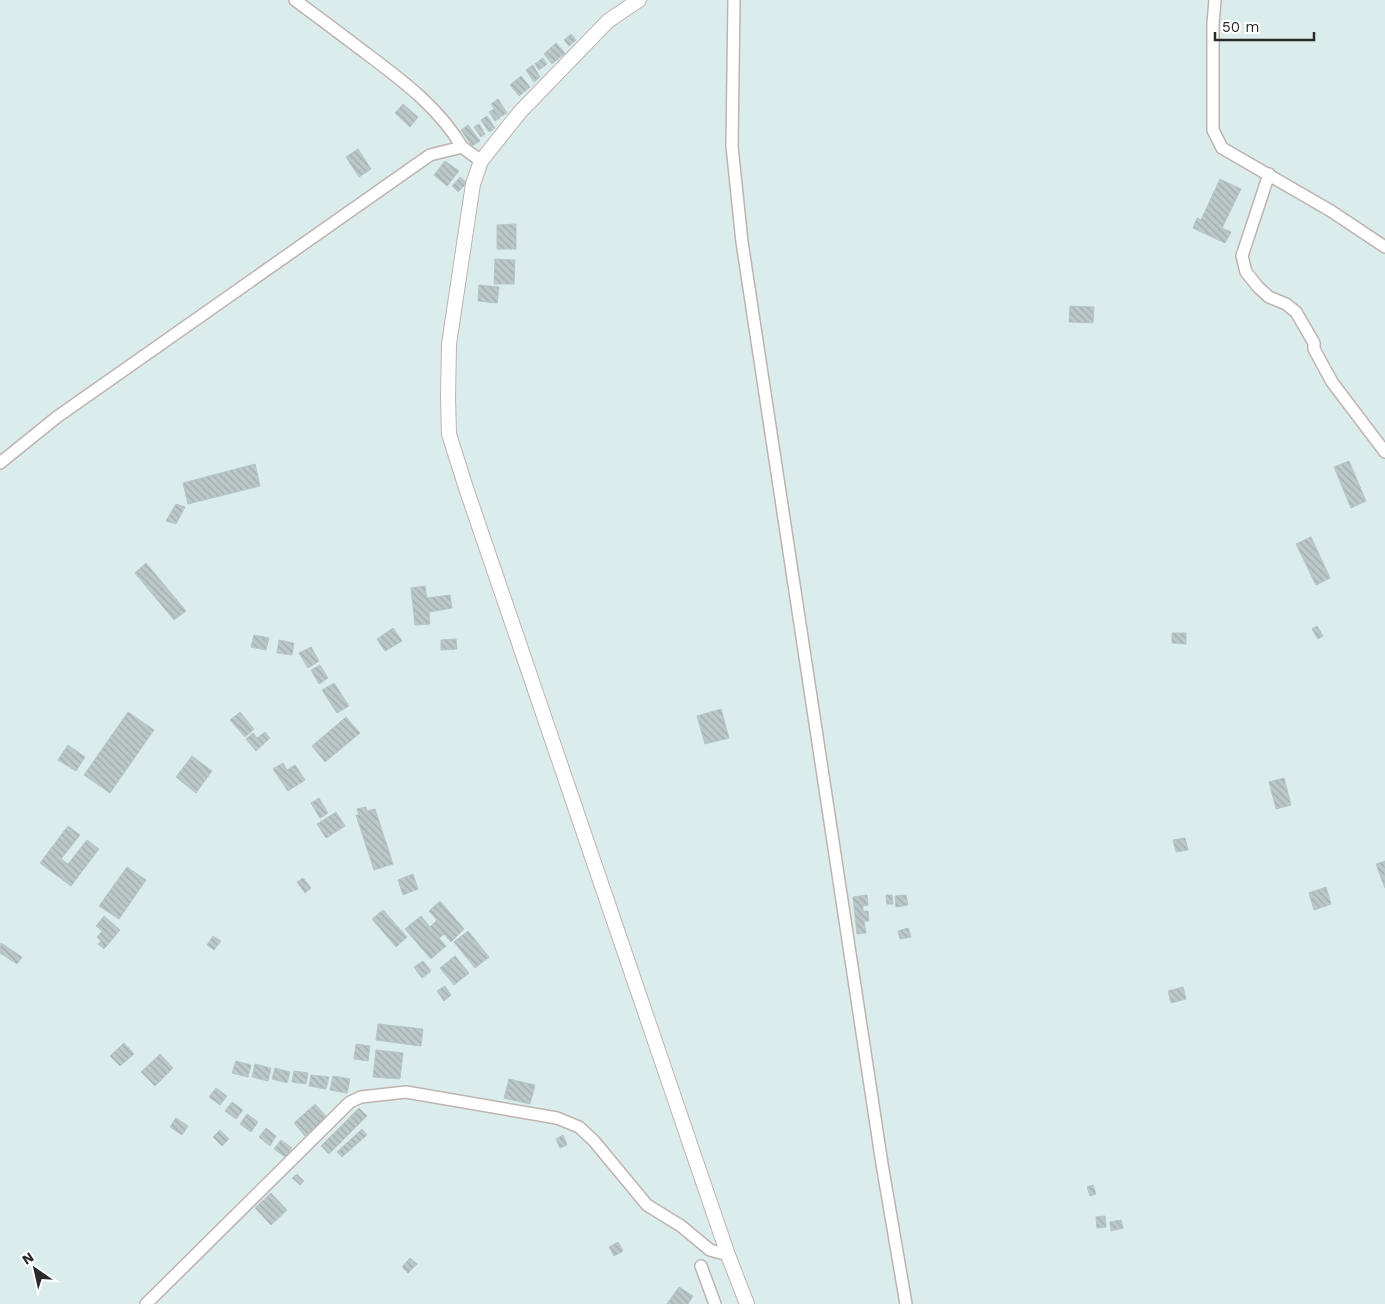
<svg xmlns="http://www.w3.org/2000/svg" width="1385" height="1304" viewBox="0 0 1385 1304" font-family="'Work Sans',sans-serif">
	<defs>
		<pattern id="building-back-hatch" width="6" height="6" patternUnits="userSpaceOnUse" patternTransform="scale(1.25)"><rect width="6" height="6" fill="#bbc7c8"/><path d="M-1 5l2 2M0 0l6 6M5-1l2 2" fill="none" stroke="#a1abac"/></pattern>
	</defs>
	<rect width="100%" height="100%" fill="#dbeced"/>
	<g fill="url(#building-back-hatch)" stroke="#b5c6c8">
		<path d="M571 34 576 40 569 46 564 40Z"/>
		<path d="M556 43 565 53 552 64 544 54Z"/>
		<path d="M543 58 547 64 539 70 535 64Z"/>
		<path d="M533 65 540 77 534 82 526 70Z"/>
		<path d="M521 76 530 87 519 96 510 85Z"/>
		<path d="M498 99 507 113 500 117 491 104Z"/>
		<path d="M403 104 418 117 410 127 395 113Z"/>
		<path d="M494 109 500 118 495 121 489 112Z"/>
		<path d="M487 116 495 128 489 132 481 120Z"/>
		<path d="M479 124 485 134 481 137 474 127Z"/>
		<path d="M468 125 480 141 472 146 461 130Z"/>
		<path d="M358 149 371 169 359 177 346 157Z"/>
		<path d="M445 161 459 171 447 186 434 175Z"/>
		<path d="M460 177 467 183 458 192 452 186Z"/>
		<path d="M1220 179 1241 189 1222 228 1231 232 1225 243 1193 228 1197 218 1201 220Z"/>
		<path d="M516 224V249H497V225Z"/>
		<path d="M495 259 515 260 514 284H494Z"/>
		<path d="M479 285 499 287 497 303 478 301Z"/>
		<path d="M1070 306 1094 307 1093 323 1069 322Z"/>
		<path d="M1349 461 1366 501 1351 508 1334 467Z"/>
		<path d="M255 464 260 486 188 504 183 483Z"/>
		<path d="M176 504 185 507 176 524 166 521Z"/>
		<path d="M1311 537 1330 578 1316 585 1296 544Z"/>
		<path d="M146 563 186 611 174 620 135 573Z"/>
		<path d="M425 586 427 598 450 595 452 608 429 612 430 624 415 625 411 588Z"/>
		<path d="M1317 626 1323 636 1318 639 1312 629Z"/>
		<path d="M393 628 402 641 385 651 377 639Z"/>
		<path d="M1172 633H1186V644L1172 643Z"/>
		<path d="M254 635 269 638 266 650 251 647Z"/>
		<path d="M456 639 457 649 441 650V640Z"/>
		<path d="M279 640 294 643 292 655 277 653Z"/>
		<path d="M311 647 319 661 308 668 299 653Z"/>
		<path d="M320 665 328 678 319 684 311 670Z"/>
		<path d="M334 683 349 706 337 713 322 690Z"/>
		<path d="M721 709 729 738 705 744 697 716Z"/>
		<path d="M128 712 154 730 110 793 84 775Z"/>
		<path d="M240 712 254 729 245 737 230 720Z"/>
		<path d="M346 717 360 733 325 762 312 746Z"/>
		<path d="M265 732 270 738 256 751 246 739 253 733 257 738Z"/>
		<path d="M68 745 85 757 76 771 58 760Z"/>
		<path d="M192 756 212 771 196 793 176 777Z"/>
		<path d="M283 763 287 770 295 765 305 780 288 791 273 769Z"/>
		<path d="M1284 778 1291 805 1276 809 1269 782Z"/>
		<path d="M319 798 328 813 320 818 311 803Z"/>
		<path d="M366 807 367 811 375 809 393 864 374 870 356 815H359L357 809Z"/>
		<path d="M336 812 345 826 326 838 317 824Z"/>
		<path d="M68 826 80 835 61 859 68 864 87 840 99 849 71 886 40 863Z"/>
		<path d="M1185 838 1188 850 1176 852 1173 840Z"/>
		<path d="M1385 861V888L1376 864Z"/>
		<path d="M127 867 146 880 119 919 99 906Z"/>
		<path d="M413 874 418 889 403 895 398 880Z"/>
		<path d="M303 878 311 888 305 893 297 882Z"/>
		<path d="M1326 887 1331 904 1314 910 1309 893Z"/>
		<path d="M867 895 868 905 863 906V911H868L869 921H864L866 933 857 934 853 897Z"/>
		<path d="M886 895H892L893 904H887Z"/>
		<path d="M906 895 908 905 896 907 895 896Z"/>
		<path d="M440 901 464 929 451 942 444 934 439 938 446 946 431 959 405 929 421 916 430 927 437 920 429 911Z"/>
		<path d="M383 910 407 937 396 947 372 919Z"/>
		<path d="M104 916 120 930 104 949 98 944 101 941 97 937 102 931 96 926Z"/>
		<path d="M908 928 911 937 900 939 898 931Z"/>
		<path d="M468 931 489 957 475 968 454 942Z"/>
		<path d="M213 936 221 941 214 950 207 945Z"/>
		<path d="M1 943 22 957 17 964 0 953Z"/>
		<path d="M455 956 469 973 454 985 440 968Z"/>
		<path d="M423 961 431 971 422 978 414 967Z"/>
		<path d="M445 986 451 995 444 1001 437 991Z"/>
		<path d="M1183 987 1186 999 1171 1003 1168 991Z"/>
		<path d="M378 1024 423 1029 421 1046 376 1040Z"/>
		<path d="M124 1043 134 1054 120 1066 110 1056Z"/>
		<path d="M356 1044 370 1046 368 1061 354 1059Z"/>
		<path d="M376 1050 403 1053 400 1079 373 1077Z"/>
		<path d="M160 1054 173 1068 155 1086 141 1072Z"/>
		<path d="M236 1061 251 1065 248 1077 232 1073Z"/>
		<path d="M255 1064 271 1068 268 1081 252 1077Z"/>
		<path d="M275 1068 290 1072 287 1083 272 1079Z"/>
		<path d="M294 1071 308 1073 306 1084 292 1082Z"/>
		<path d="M311 1075 329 1077 326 1089 309 1086Z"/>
		<path d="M333 1076 350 1079 347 1093 330 1090Z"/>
		<path d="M509 1079 535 1085 530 1104 504 1098Z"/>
		<path d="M216 1088 227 1096 220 1105 209 1097Z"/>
		<path d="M232 1102 243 1110 236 1119 225 1111Z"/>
		<path d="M315 1104 327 1117 305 1136 294 1123Z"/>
		<path d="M359 1108 367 1116 329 1154 321 1146Z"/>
		<path d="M247 1114 258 1122 251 1132 240 1124Z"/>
		<path d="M176 1118 188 1126 182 1135 170 1127Z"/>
		<path d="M266 1128 276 1136 270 1146 259 1137Z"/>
		<path d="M362 1129 367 1135 342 1157 337 1152Z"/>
		<path d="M220 1130 229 1139 222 1146 213 1137Z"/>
		<path d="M563 1135 567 1145 560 1148 556 1139Z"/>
		<path d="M281 1140 292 1148 285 1157 274 1149Z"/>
		<path d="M297 1174 304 1181 300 1185 292 1178Z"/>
		<path d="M1093 1185 1096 1194 1090 1196 1087 1187Z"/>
		<path d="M271 1193 287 1210 271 1225 255 1208Z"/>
		<path d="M1105 1216 1106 1227 1097 1228 1096 1217Z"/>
		<path d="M1121 1220 1123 1228 1111 1231 1110 1222Z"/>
		<path d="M618 1242 623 1251 614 1256 609 1247Z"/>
		<path d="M410 1258 417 1264 408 1273 402 1267Z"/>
		<path d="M679 1287 693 1296 688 1304H667Z"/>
	</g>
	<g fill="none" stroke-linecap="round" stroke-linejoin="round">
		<g stroke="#bfb3af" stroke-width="14">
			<g id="minor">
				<path d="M295 0C318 17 341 34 363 51 399 78 439 107 462 147"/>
				<path d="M734 0 732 146 742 242 882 1164 906 1304"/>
				<path d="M1215 0 1213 24V130L1222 148 1331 211 1385 247"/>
				<path d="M1269 174 1242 256 1246 272 1258 287 1269 297 1286 304 1296 312 1314 343V349L1332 382 1385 452"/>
				<path d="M0 463 57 417 430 155 462 147 481 161"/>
				<path d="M701 1266 715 1304"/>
				<path d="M146 1304 350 1102 361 1097 406 1092 557 1118 579 1127 594 1141 647 1205 681 1226 710 1250 728 1255"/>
			</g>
		</g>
		<g stroke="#bfb3af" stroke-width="16">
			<path id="tertiary" d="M639 0 608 21 520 112 481 161 473 184 449 344 448 398 449 434 466 488 728 1255 747 1304"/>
		</g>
		<use href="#minor" stroke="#fff" stroke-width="11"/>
		<use href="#tertiary" stroke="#fff" stroke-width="14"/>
	</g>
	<g transform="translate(35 1269) rotate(326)" stroke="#ffffff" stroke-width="4" paint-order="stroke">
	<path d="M0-4L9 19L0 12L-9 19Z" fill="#2a2a2a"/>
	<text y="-8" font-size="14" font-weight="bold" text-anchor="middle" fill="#2a2a2a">N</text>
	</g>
	<path d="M1215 32v8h99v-8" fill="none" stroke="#2a2a2a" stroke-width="2.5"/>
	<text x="1222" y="32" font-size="15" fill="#2a2a2a" stroke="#ffffff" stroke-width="4" paint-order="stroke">50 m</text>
</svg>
